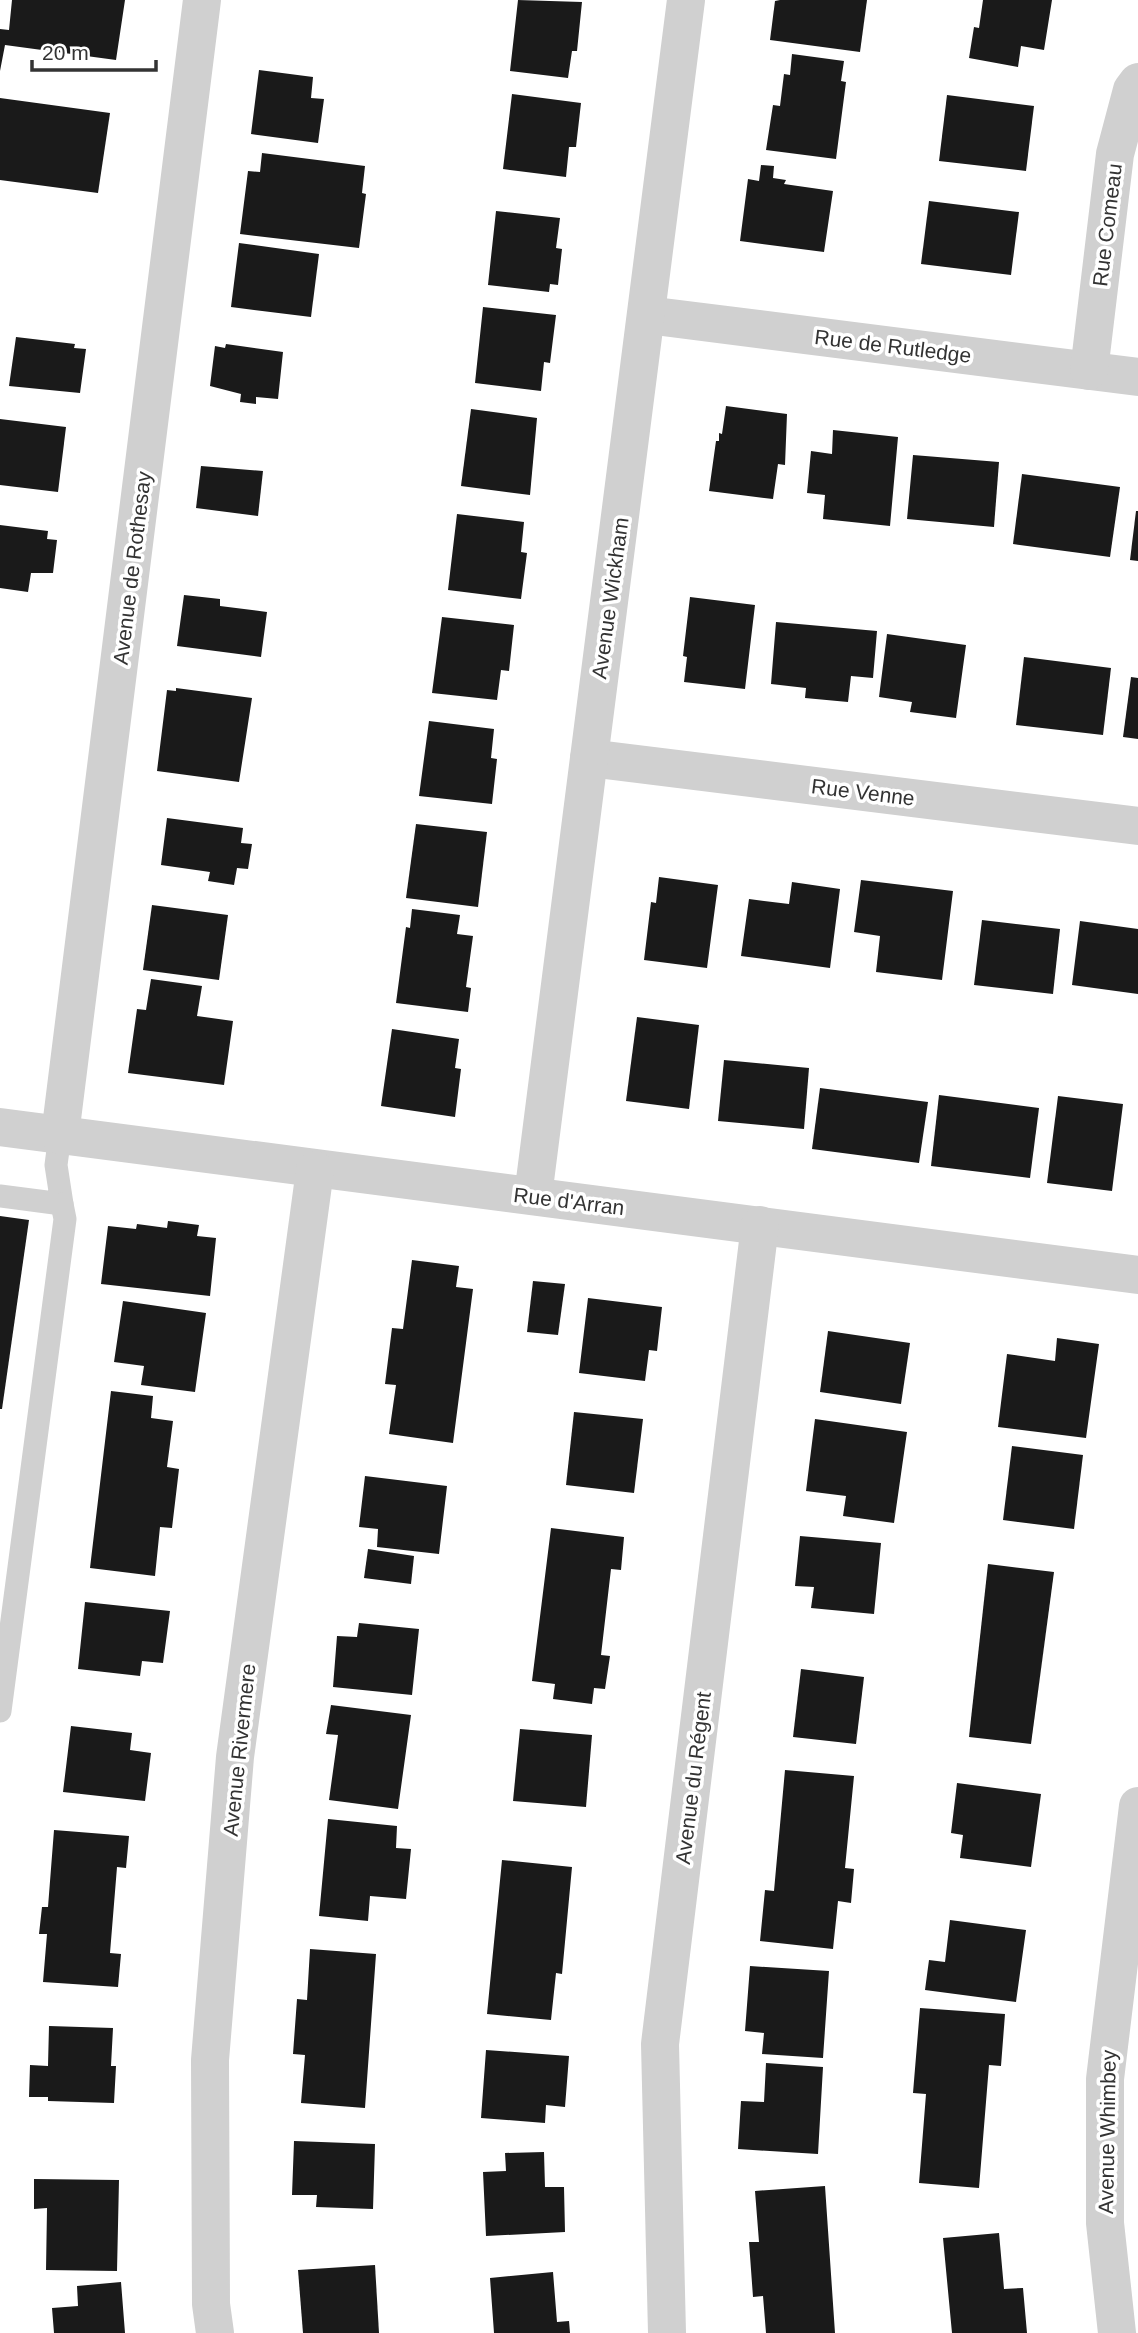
<svg xmlns="http://www.w3.org/2000/svg" width="1138" height="2333" viewBox="0 0 1138 2333" font-family="Arial,sans-serif">
	<rect width="100%" height="100%" fill="#fff"/>
	<g fill="#1a1a1a">
		<path d="M12 0H125L116 60 5 45 0 71V29L9 30Z"/>
		<path d="M518 0 582 2 577 51H572L568 78 510 71Z"/>
		<path d="M780 0H867L860 52 770 40 775 1Z"/>
		<path d="M983 0H1052L1044 50 1021 46 1018 67 969 58 974 27 979 28Z"/>
		<path d="M792 54 844 61 841 81 846 82 836 159 766 150 773 105 780 106 784 74 790 75Z"/>
		<path d="M259 70 313 77 311 98 324 99 318 143 251 134Z"/>
		<path d="M512 94 581 103 576 147H569L566 177 503 169Z"/>
		<path d="M947 95 1034 106 1026 171 939 161Z"/>
		<path d="M0 98 110 113 98 193 0 180Z"/>
		<path d="M262 153 365 166 362 193 366 194 359 248 240 234 248 171 260 172Z"/>
		<path d="M761 165 774 166 773 178 786 180 784 184 833 191 824 252 740 241 748 179 759 181Z"/>
		<path d="M929 201 1019 212 1011 275 921 264Z"/>
		<path d="M496 211 560 218 556 248 562 249 558 285 550 284 549 292 488 285Z"/>
		<path d="M239 243 319 254 311 317 231 307Z"/>
		<path d="M483 307 556 315 550 363 544 362 541 391 475 383Z"/>
		<path d="M16 337 75 344 74 348 86 349 80 393 9 386Z"/>
		<path d="M226 344 283 352 278 399 256 397V404L240 402 241 394 210 386 215 346 225 348Z"/>
		<path d="M726 406 787 414 785 465 778 464 773 499 709 491 716 441H719V433L722 434Z"/>
		<path d="M471 409 537 418 530 495 461 486Z"/>
		<path d="M0 419 66 427 58 492 0 485Z"/>
		<path d="M833 430 898 437 890 526 823 519 825 495 807 493 811 451 832 454Z"/>
		<path d="M913 455 999 462 994 527 907 519Z"/>
		<path d="M201 466 263 471 258 516 196 508Z"/>
		<path d="M1022 474 1120 487 1110 557 1013 544Z"/>
		<path d="M1136 511H1138V561L1130 560Z"/>
		<path d="M457 514 524 522 521 552 527 553 521 599 448 590Z"/>
		<path d="M0 525 48 531 47 539 57 540 53 573H31L28 592 0 588Z"/>
		<path d="M184 595 220 599V606L267 612 261 657 177 646Z"/>
		<path d="M690 597 755 605 745 689 684 682 687 657 683 656Z"/>
		<path d="M442 617 514 625 509 671 501 670 497 700 432 693Z"/>
		<path d="M776 622 877 631 873 678 851 676 848 702 805 698 806 688 771 684Z"/>
		<path d="M887 634 966 645 956 718 910 712 912 702 879 697Z"/>
		<path d="M1024 657 1111 668 1103 735 1016 725Z"/>
		<path d="M1131 677 1138 678V739L1123 737Z"/>
		<path d="M176 688 252 698 239 782 157 771 167 690 176 691Z"/>
		<path d="M429 721 494 729 491 758 497 759 492 804 419 796Z"/>
		<path d="M167 818 243 828 241 843 252 844 248 869 237 868 234 885 208 881 210 872 161 865Z"/>
		<path d="M416 824 487 832 478 907 406 898Z"/>
		<path d="M659 877 718 885 707 968 644 960 651 902 656 903Z"/>
		<path d="M861 880 953 891 942 980 876 972 880 936 854 932Z"/>
		<path d="M792 882 840 889 830 968 741 956 749 899 789 904Z"/>
		<path d="M152 905 228 915 219 980 143 970Z"/>
		<path d="M412 909 460 915 457 934 473 936 466 987 471 988 468 1012 396 1003 406 927 410 928Z"/>
		<path d="M982 920 1060 929 1053 994 974 985Z"/>
		<path d="M1080 921 1138 929V994L1072 985Z"/>
		<path d="M151 979 202 986 197 1016 233 1021 224 1085 128 1073 137 1009 146 1010Z"/>
		<path d="M637 1017 699 1025 689 1109 626 1101Z"/>
		<path d="M392 1029 459 1039 455 1068 461 1069 455 1117 381 1106Z"/>
		<path d="M724 1060 809 1068 804 1129 718 1121Z"/>
		<path d="M820 1088 928 1102 919 1163 812 1149Z"/>
		<path d="M939 1095 1039 1108 1030 1178 931 1166Z"/>
		<path d="M1058 1096 1123 1104 1112 1191 1047 1183Z"/>
		<path d="M0 1216 29 1220 2 1409H0Z"/>
		<path d="M168 1221 199 1225 197 1236 216 1238 210 1296 101 1284 108 1226 136 1229 137 1224 167 1228Z"/>
		<path d="M412 1260 459 1266 456 1287 473 1289 453 1443 389 1434 396 1385 385 1384 392 1328 403 1329Z"/>
		<path d="M533 1281 565 1284 558 1335 527 1332Z"/>
		<path d="M588 1298 662 1307 657 1351 649 1350 645 1381 579 1373Z"/>
		<path d="M123 1301 206 1313 195 1392 141 1385 144 1366 114 1362Z"/>
		<path d="M828 1331 910 1343 901 1404 820 1392Z"/>
		<path d="M1057 1338 1099 1344 1086 1438 998 1427 1007 1354 1055 1361Z"/>
		<path d="M111 1391 153 1396 151 1418 173 1421 167 1467 179 1469 172 1528 160 1527 155 1576 90 1568Z"/>
		<path d="M574 1412 643 1419 634 1493 566 1485Z"/>
		<path d="M815 1419 907 1432 894 1523 843 1516 846 1496 806 1491Z"/>
		<path d="M1012 1446 1083 1455 1074 1529 1003 1520Z"/>
		<path d="M365 1476 447 1486 439 1554 377 1547 378 1529 359 1527Z"/>
		<path d="M551 1528 624 1537 621 1570 611 1569 601 1655 610 1656 605 1689 594 1688 592 1704 553 1699 555 1684 532 1681Z"/>
		<path d="M800 1536 881 1543 874 1614 811 1608 814 1587 795 1586Z"/>
		<path d="M368 1549 414 1556 411 1584 364 1578Z"/>
		<path d="M988 1564 1054 1572 1031 1744 969 1737Z"/>
		<path d="M85 1602 170 1611 163 1663 142 1661 140 1676 78 1669Z"/>
		<path d="M359 1623 419 1629 412 1695 333 1687 337 1636 357 1637Z"/>
		<path d="M801 1669 864 1677 856 1744 793 1737Z"/>
		<path d="M331 1705 411 1715 398 1809 329 1800 338 1735 326 1734Z"/>
		<path d="M71 1726 132 1733 130 1750 151 1753 145 1801 63 1792Z"/>
		<path d="M520 1729 592 1735 586 1807 513 1801Z"/>
		<path d="M785 1770 854 1776 845 1868 854 1869 851 1903 838 1901 833 1949 760 1941 765 1890 774 1891Z"/>
		<path d="M957 1783 1041 1794 1031 1867 960 1858 963 1835 951 1833Z"/>
		<path d="M328 1819 397 1826 396 1848 411 1849 406 1899 370 1896 368 1921 319 1916Z"/>
		<path d="M54 1830 129 1836 126 1868 117 1867 110 1953 121 1954 118 1987 43 1982 47 1934H39L42 1907H48Z"/>
		<path d="M502 1860 572 1867 562 1974 556 1973 551 2020 487 2014Z"/>
		<path d="M950 1920 1026 1930 1016 2002 925 1990 929 1960 945 1962Z"/>
		<path d="M310 1949 376 1954 365 2108 301 2103 305 2055 293 2054 297 1999 307 2000Z"/>
		<path d="M750 1966 829 1971 823 2058 762 2054 764 2033 745 2031Z"/>
		<path d="M920 2008 1005 2014 1001 2066 989 2065 979 2188 919 2183 926 2094 913 2093Z"/>
		<path d="M49 2026 113 2028 111 2066H116L114 2103 48 2101V2097H29L30 2065 48 2066Z"/>
		<path d="M486 2050 569 2056 565 2107 546 2105 545 2123 481 2118Z"/>
		<path d="M766 2063 823 2067 818 2154 738 2149 741 2101 764 2102Z"/>
		<path d="M294 2141 375 2144 373 2209 316 2207 317 2195H292Z"/>
		<path d="M544 2152 545 2187H564L565 2232 486 2236 483 2172 506 2171 505 2153Z"/>
		<path d="M34 2179 119 2180 117 2271 46 2270 47 2208 34 2209Z"/>
		<path d="M825 2186 835 2333H766L763 2296 753 2297 749 2242H759L755 2191Z"/>
		<path d="M999 2233 1004 2289 1023 2288 1027 2333H952L943 2238Z"/>
		<path d="M375 2265 379 2333H303L298 2270Z"/>
		<path d="M553 2272 557 2322 569 2321 570 2333H494L490 2278Z"/>
		<path d="M121 2282 125 2333H54L52 2308 78 2306 77 2286Z"/>
	</g>
	<g fill="none" stroke-linecap="round" stroke-linejoin="round">
		<g stroke="#d0d0d0" stroke-width="23">
			<path d="M0 1196 62 1204 56 1165 60 1135"/>
			<path d="M0 1711 65 1219 62 1204"/>
		</g>
		<g stroke="#d0d0d0" stroke-width="38">
			<path d="M647 315 1138 377"/>
			<path d="M1089 371 1115 154 1132 90 1138 82"/>
			<path d="M589 758 1138 826"/>
			<path d="M0 1127 1138 1275"/>
			<path d="M60 1135 202 0"/>
			<path d="M533 1196 686 0"/>
			<path d="M215 2333 211 2304 210 2060 235 1757 315 1170"/>
			<path d="M667 2333 660 2044 760 1225"/>
			<path d="M1117 2333 1105 2223V2079L1138 1806"/>
		</g>
	</g>
	<g text-anchor="middle" dominant-baseline="central" stroke-width="7" stroke-linejoin="round" paint-order="stroke">
		<g font-size="21" fill="#333" stroke="#fff">
			<text transform="translate(1107 225) rotate(-83)">Rue Comeau</text>
			<text transform="translate(893 346) rotate(7)">Rue de Rutledge</text>
			<text transform="translate(132 568) rotate(-83)">Avenue de Rothesay</text>
			<text transform="translate(610 598) rotate(-82)">Avenue Wickham</text>
			<text transform="translate(863 792) rotate(7)">Rue Venne</text>
			<text transform="translate(569 1201) rotate(7)">Rue d'Arran</text>
			<text transform="translate(239 1750) rotate(-84)">Avenue Rivermere</text>
			<text transform="translate(693 1778) rotate(-83)">Avenue du Régent</text>
			<text transform="translate(1107 2132) rotate(-89)">Avenue Whimbey</text>
		</g>
	</g>
	<path d="M32 60v10h124v-10" fill="none" stroke="#333333" stroke-width="3.5"/>
	<text x="42" y="60" font-size="21" fill="#333333" stroke="#ffffff" stroke-width="5" paint-order="stroke">20 m</text>
</svg>
